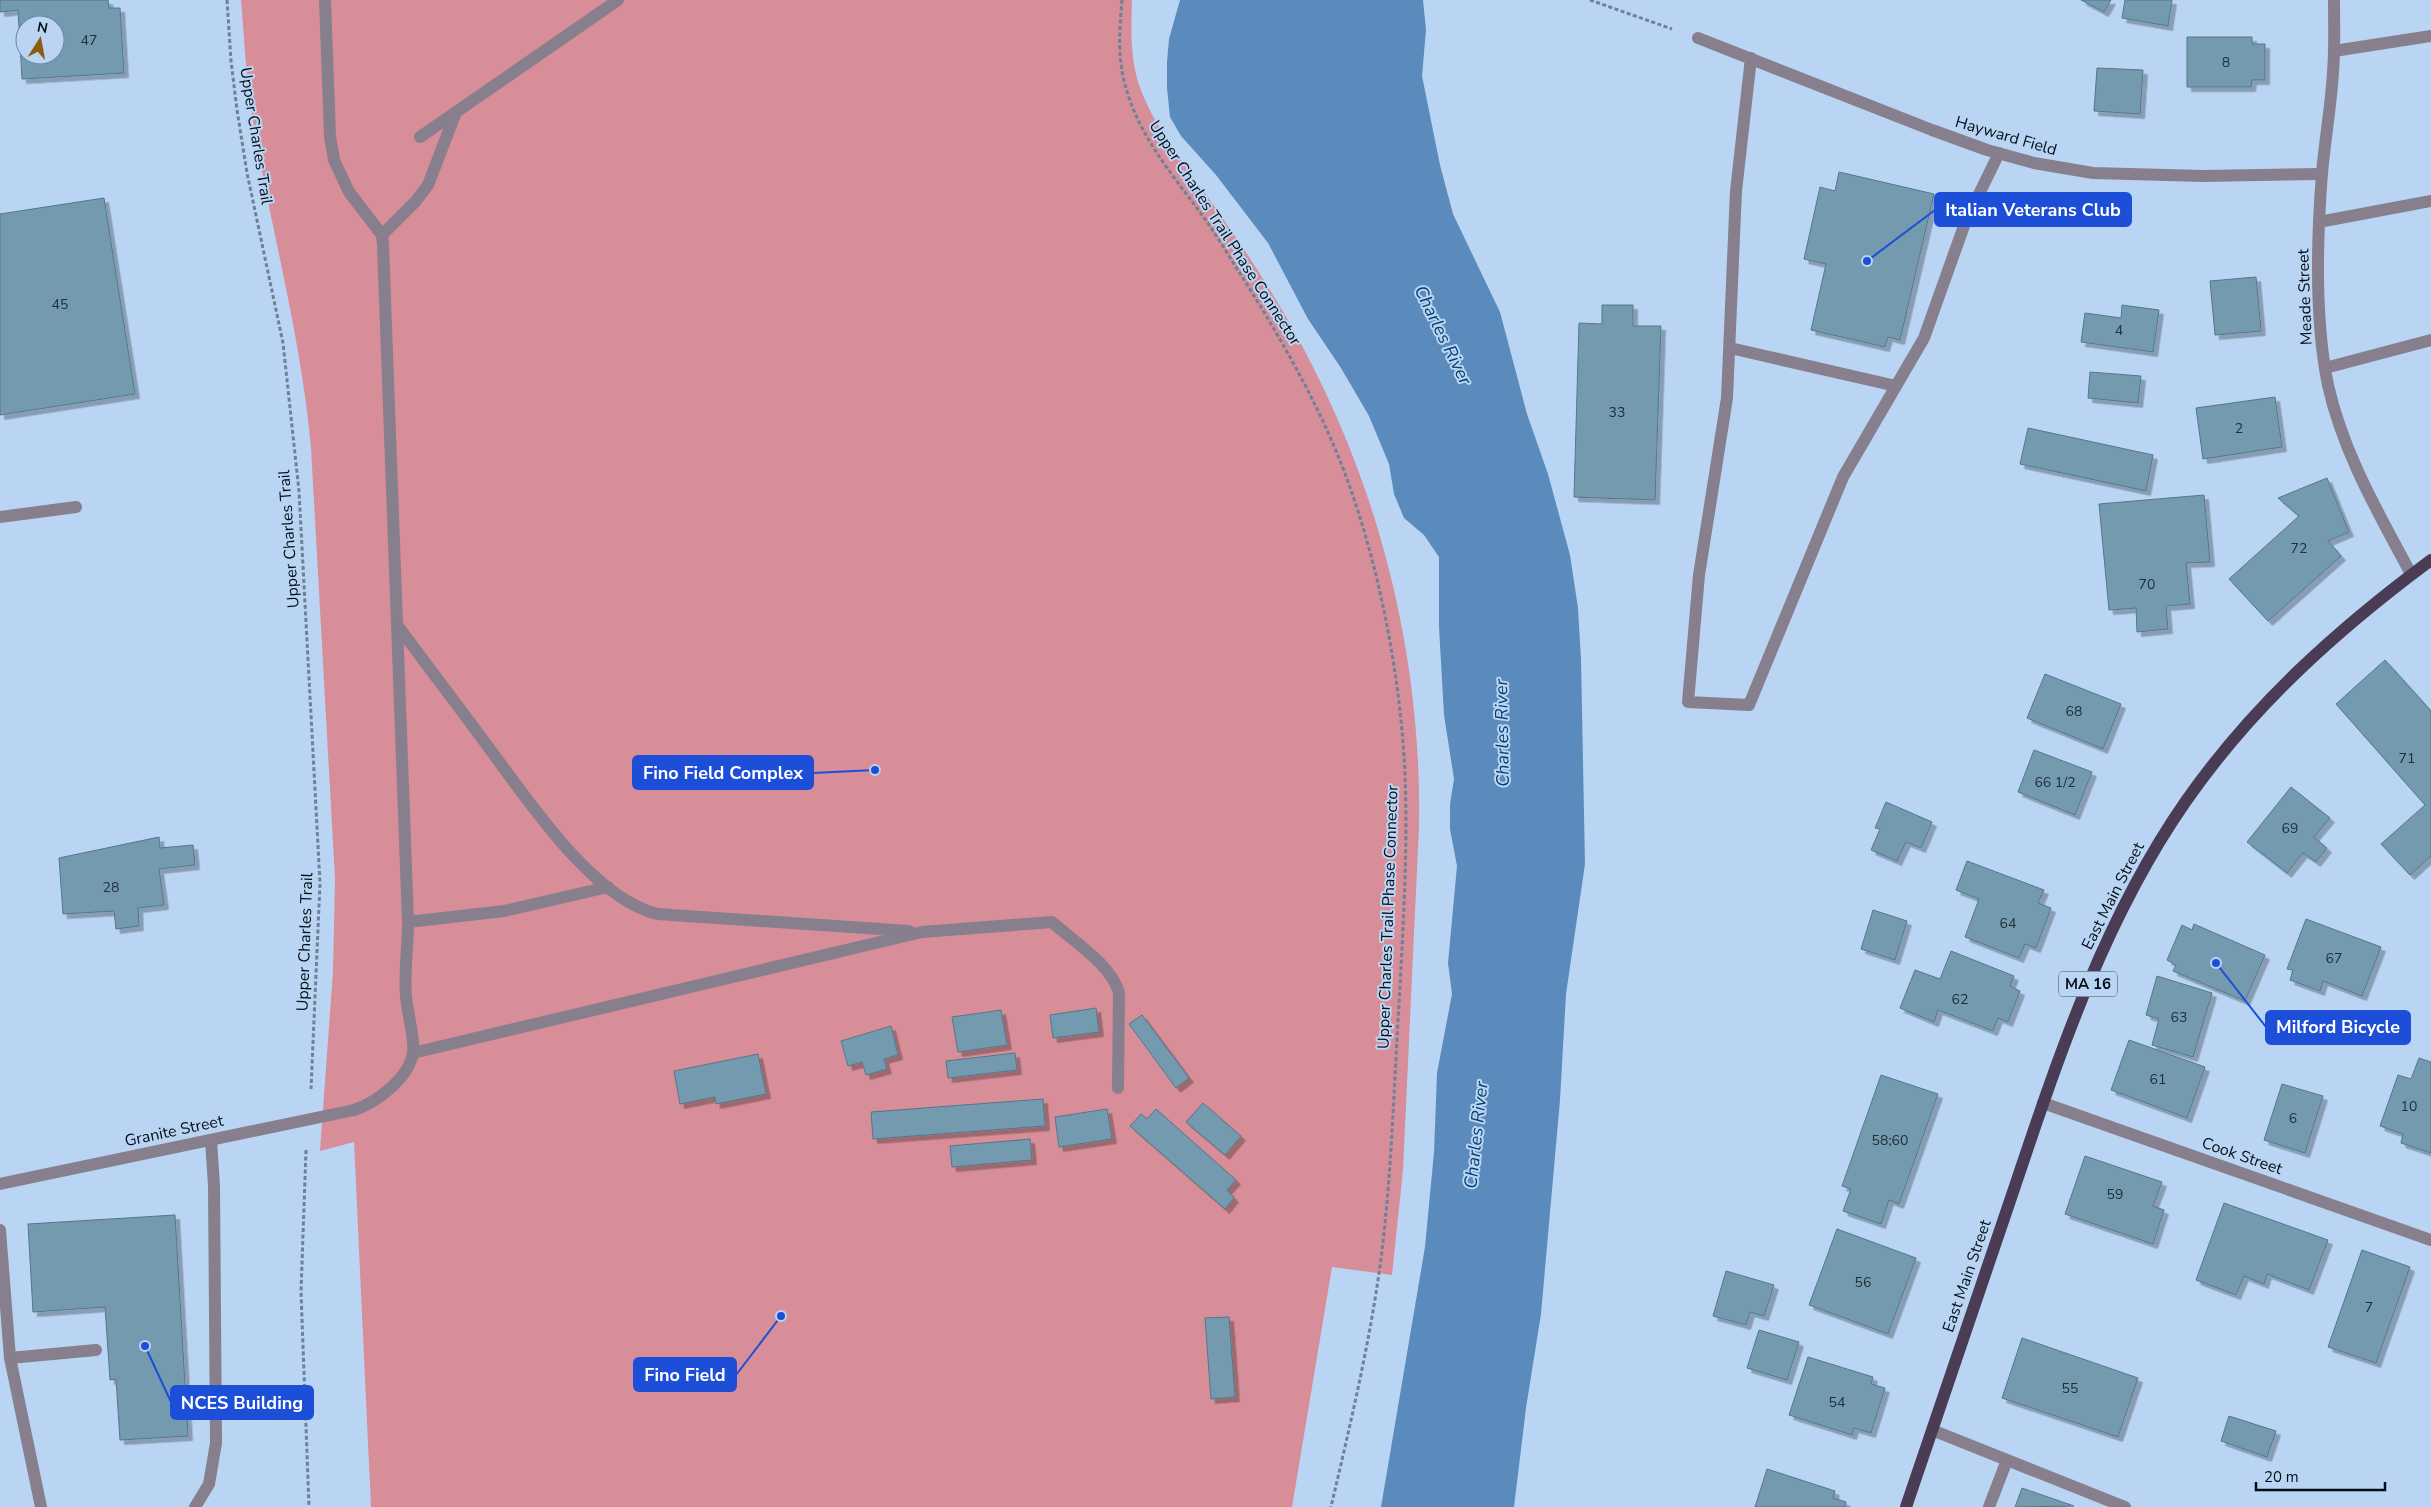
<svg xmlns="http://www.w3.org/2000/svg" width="2431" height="1507" viewBox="0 0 2431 1507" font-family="'Nunito Sans',sans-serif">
	<defs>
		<filter id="shadow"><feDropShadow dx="4.5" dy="4.5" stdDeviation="0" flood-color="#0004"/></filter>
	</defs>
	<rect width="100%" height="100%" fill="#bad5f4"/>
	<path fill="#d78e98" d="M241 0H1132C1131 28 1130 57 1139 85 1154 128 1186 165 1212 203 1248 254 1283 307 1311 363 1384 505 1422 666 1419 826L1403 1170 1392 1275 1332 1267 1292 1507H371L354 1142 320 1151 333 971 335 879 311 448C301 334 269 223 251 109 246 73 244 37 241 0Z"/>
	<path fill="#5b8bbd" d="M1180 0H1423L1426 30 1422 76 1440 165 1453 214 1500 312 1527 414 1548 474 1570 555 1578 608 1581 659 1585 864 1566 994 1560 1100 1541 1314 1526 1408 1514 1507H1381L1425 1247 1434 1152 1437 1073 1452 994 1448 963 1457 866 1450 829V804L1454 779 1444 715 1439 627V557L1424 535 1404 518 1394 494 1389 464 1369 416 1341 368 1308 319 1268 243 1216 175 1181 136 1170 117 1167 88V62L1169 39Z"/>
	<g fill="#739aae" stroke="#52778b" fill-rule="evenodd" filter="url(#shadow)">
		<path d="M0 0H108L109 8H120L124 73 22 79 18 10 0 12ZM25 25H55V55H25Z"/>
		<path d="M2081 0H2111L2104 12Z"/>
		<path d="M2125 0H2172L2168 26 2122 18Z"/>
		<path d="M2187 37H2252V44H2265V80H2252L2251 87H2187Z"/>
		<path d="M2097 68 2143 70 2140 114 2094 111Z"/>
		<path d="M1839 172 1934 194 1900 340 1888 337 1885 347 1811 330 1826 264 1804 259 1820 187 1835 191Z"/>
		<path d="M104 198 135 394 0 415V214Z"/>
		<path d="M2256 277 2261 331 2215 335 2210 281Z"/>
		<path d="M1602 305H1633V326H1661L1655 500 1574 497 1579 323 1602 324Z"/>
		<path d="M2122 305 2159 310 2153 352 2081 342 2085 313 2121 318Z"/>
		<path d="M2090 372 2141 376 2138 403 2088 398Z"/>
		<path d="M2275 397 2282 447 2203 459 2196 408Z"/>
		<path d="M2028 428 2153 455 2146 491 2020 464Z"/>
		<path d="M2327 478 2349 532 2328 541 2341 556 2268 621 2229 579 2299 516 2278 498Z"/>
		<path d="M2204 495 2210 562 2186 563 2190 604 2166 606 2168 629 2137 632 2136 608 2109 610 2099 504Z"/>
		<path d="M2385 660 2431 711V856L2410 875 2381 844 2425 805 2336 704Z"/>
		<path d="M2045 674 2121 704 2103 749 2027 718Z"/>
		<path d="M2034 750 2092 772 2075 815 2018 792Z"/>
		<path d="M2291 787 2330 818 2314 837 2327 848 2316 862 2303 853 2287 873 2247 842Z"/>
		<path d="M1886 802 1932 822 1921 848 1906 842 1897 861 1871 850 1880 829 1875 828Z"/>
		<path d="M159 837 160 848 193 845 195 865 159 869 164 905 138 908 139 926 116 929 114 911 63 914 59 858Z"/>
		<path d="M1967 861 2044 890 2038 903 2051 908 2036 948 2025 944 2019 958 1965 937 1979 899 1956 890Z"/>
		<path d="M1873 910 1907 921 1895 960 1861 949Z"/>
		<path d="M2306 919 2381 947 2362 996 2323 981 2320 991 2290 980 2293 970 2287 969Z"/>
		<path d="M2194 924 2265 955 2245 1001 2173 971 2176 965 2167 960 2182 925 2192 930Z"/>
		<path d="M1951 951 2014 976 2010 986 2020 991 2008 1022 1998 1018 1993 1031 1938 1010 1934 1022 1900 1008 1915 970 1940 979Z"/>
		<path d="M2157 976 2212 993 2193 1057 2152 1045 2159 1019 2146 1015Z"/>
		<path d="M1096 1008 1099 1032 1053 1038 1050 1015Z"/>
		<path d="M1001 1010 1007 1045 958 1052 952 1017Z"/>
		<path d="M1142 1015 1189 1078 1176 1088 1129 1024Z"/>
		<path d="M891 1026 898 1055 884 1059 887 1069 866 1075 862 1062 848 1066 841 1041Z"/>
		<path d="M2129 1040 2205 1067 2187 1118 2111 1090Z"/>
		<path d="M1015 1053 1017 1070 948 1078 946 1061Z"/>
		<path d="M758 1054 766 1094 716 1104 715 1097 680 1104 674 1071Z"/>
		<path d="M2419 1058 2431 1062V1153L2401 1143 2403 1134 2380 1126 2398 1075 2411 1079Z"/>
		<path d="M1881 1075 1938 1094 1899 1204 1889 1200 1881 1224 1843 1211 1851 1189 1842 1186Z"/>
		<path d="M2282 1084 2323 1096 2305 1153 2264 1140Z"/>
		<path d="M1043 1099 1045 1126 873 1139 871 1112Z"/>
		<path d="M1203 1103 1241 1136 1225 1155 1186 1122Z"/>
		<path d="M1107 1109 1112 1139 1059 1147 1055 1117Z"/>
		<path d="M1156 1109 1236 1180 1227 1190 1234 1198 1225 1209 1130 1126 1141 1114 1147 1119Z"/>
		<path d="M1030 1139 1032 1160 952 1167 950 1146Z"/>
		<path d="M2085 1156 2162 1182 2153 1206 2164 1210 2153 1244 2065 1214Z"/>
		<path d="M2224 1203 2328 1240 2309 1290 2267 1274 2264 1284 2244 1276 2236 1295 2196 1280Z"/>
		<path d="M175 1215 188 1436 120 1440 116 1379 110 1380 105 1307 33 1312 28 1224Z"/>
		<path d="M1837 1229 1916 1258 1888 1334 1809 1305Z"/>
		<path d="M2362 1250 2410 1267 2376 1363 2328 1347Z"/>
		<path d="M1726 1271 1774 1285 1764 1316 1750 1312 1746 1325 1713 1316Z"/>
		<path d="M1229 1317 1235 1397 1211 1399 1205 1318Z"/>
		<path d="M1759 1330 1799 1342 1787 1380 1747 1368Z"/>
		<path d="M2022 1338 2138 1378 2118 1437 2002 1398Z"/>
		<path d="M1808 1357 1873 1377 1871 1384 1885 1388 1871 1433 1854 1428 1852 1435 1789 1415Z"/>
		<path d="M2229 1416 2276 1431 2267 1457 2221 1441Z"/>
		<path d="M1767 1469 1835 1491 1833 1498 1846 1502 1845 1507H1755Z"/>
		<path d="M2022 1488 2074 1506 2015 1507Z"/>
	</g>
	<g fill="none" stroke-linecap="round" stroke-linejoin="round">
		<g stroke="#6e8197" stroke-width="3" stroke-dasharray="4 2.5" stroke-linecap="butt">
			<path d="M227 0 231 61 237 110 247 173 283 343 299 491 320 883 311 1089"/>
			<path d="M1122 0C1120 23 1118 48 1122 71 1133 132 1173 174 1207 222 1219 239 1230 258 1241 275 1282 340 1321 408 1347 479 1380 569 1401 680 1405 775 1408 851 1403 928 1399 1005 1394 1084 1392 1163 1383 1242 1373 1330 1351 1421 1331 1507"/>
			<path d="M1590 0 1672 29"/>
			<path d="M306 1150 301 1292 309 1507"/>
		</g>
		<g stroke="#877f8d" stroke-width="12">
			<path d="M325 0 330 136 334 160 349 192 382 235 383 245 408 922C408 946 404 971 406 996 407 1011 415 1039 413 1053 409 1078 376 1103 354 1110"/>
			<path d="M1751 58 1736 191 1727 398 1699 575 1688 702 1749 705 1843 477 1924 338 1965 223 1999 153"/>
			<path d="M420 137 618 0"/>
			<path d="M2319 222 2431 201"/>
			<path d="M382 235 416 201 428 185 456 112"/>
			<path d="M1730 348 1896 386"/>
			<path d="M2325 368 2431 340"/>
			<path d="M0 517 76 507"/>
			<path d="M398 626C428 667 459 707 489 748 528 800 592 898 657 914L909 931"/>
			<path d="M408 922 504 911 608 887"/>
			<path d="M413 1053 922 932 1052 922C1073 941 1112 965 1119 993L1118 1088"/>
			<path d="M0 1230 10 1358 41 1507"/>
			<path d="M10 1358 96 1350"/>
			<path d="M1932 1430 2125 1507"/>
			<path d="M195 1507 209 1484 216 1443 214 1186 211 1140"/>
			<path d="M1989 1507 2007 1460"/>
		</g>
		<g stroke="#877f8d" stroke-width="12">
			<path d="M2334 0C2334 24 2335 48 2333 72 2331 106 2325 139 2322 173 2317 237 2315 322 2328 385 2343 453 2379 514 2411 574"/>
			<path d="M1698 38 1932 130 1987 150 2034 163 2093 173 2202 176 2322 174"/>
			<path d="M2334 51 2431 36"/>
			<path d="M2043 1103 2431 1240"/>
			<path d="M0 1184 354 1110"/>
		</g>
		<path stroke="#4a3c54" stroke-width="12" d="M1906 1507C1943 1400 1979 1293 2015 1186 2060 1052 2105 917 2186 801 2253 705 2338 629 2431 560"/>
	</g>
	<g text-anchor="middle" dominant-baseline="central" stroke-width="4" stroke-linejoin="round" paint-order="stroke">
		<g font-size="14" fill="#20303d">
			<text x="89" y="40">47</text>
			<text x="2226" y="62">8</text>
			<text x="60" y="304">45</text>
			<text x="2119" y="330">4</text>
			<text x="1617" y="412">33</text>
			<text x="2239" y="428">2</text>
			<text x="2299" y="548">72</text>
			<text x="2147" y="584">70</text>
			<text x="2074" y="711">68</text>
			<text x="2407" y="758">71</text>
			<text x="2055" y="782">66 1/2</text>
			<text x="2290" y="828">69</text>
			<text x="111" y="887">28</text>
			<text x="2008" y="923">64</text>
			<text x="2334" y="958">67</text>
			<text x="1960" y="999">62</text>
			<text x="2179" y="1017">63</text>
			<text x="2158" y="1079">61</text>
			<text x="2409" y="1106">10</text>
			<text x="2293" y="1118">6</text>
			<text x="1890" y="1140">58;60</text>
			<text x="2115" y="1194">59</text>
			<text x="1863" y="1282">56</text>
			<text x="2369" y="1307">7</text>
			<text x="2070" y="1388">55</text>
			<text x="1837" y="1402">54</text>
		</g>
		<rect fill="#bad5f4" stroke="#3b4959" stroke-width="1" x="2059" y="971.5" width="58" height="25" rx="4"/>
		<g font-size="15" font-weight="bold" fill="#050d17">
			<text x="2088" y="984">MA 16</text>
		</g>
		<g font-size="16" fill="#050d17" stroke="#bad5f4">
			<text transform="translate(256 136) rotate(81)">Upper Charles Trail</text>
			<text transform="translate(2006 136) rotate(16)">Hayward Field</text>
			<text transform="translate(1225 233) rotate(57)">Upper Charles Trail Phase Connector</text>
			<text transform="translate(2305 297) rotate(-92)">Meade Street</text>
			<text transform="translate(289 539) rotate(-94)">Upper Charles Trail</text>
			<text transform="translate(2113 896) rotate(-63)">East Main Street</text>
			<text transform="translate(1388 917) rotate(-88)">Upper Charles Trail Phase Connector</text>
			<text transform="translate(305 942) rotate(-88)">Upper Charles Trail</text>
			<text transform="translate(174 1131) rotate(-12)">Granite Street</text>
			<text transform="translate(2242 1156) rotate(19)">Cook Street</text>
			<text transform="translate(1967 1276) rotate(-71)">East Main Street</text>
		</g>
		<g font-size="18" font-style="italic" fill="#073e6e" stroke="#bad5f4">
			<text transform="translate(1443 335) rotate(64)">Charles River</text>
			<text transform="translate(1502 733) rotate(-91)">Charles River</text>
			<text transform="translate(1476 1135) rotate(-84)">Charles River</text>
		</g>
	</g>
	<path fill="none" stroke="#1d4ed8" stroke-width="2" d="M1867 261L1935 210M875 770L813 773M2216 963L2266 1027M781 1316L736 1375M145 1346L171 1402"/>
	<g fill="#1d4ed8" stroke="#bad5f4" stroke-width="2">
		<circle cx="1867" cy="261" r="5"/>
		<circle cx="875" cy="770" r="5"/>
		<circle cx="2216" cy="963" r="5"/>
		<circle cx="781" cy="1316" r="5"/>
		<circle cx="145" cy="1346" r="5"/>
	</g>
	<g fill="#1d4ed8" stroke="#1d4ed8" stroke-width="2">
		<rect x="1935" y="193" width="196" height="33" rx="5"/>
		<rect x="633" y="756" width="180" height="33" rx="5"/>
		<rect x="2266" y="1011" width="144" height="33" rx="5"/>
		<rect x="634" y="1358" width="102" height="33" rx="5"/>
		<rect x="171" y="1386" width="142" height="33" rx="5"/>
	</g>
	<g font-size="18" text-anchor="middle" font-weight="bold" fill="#fff">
		<text x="2033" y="216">Italian Veterans Club</text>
		<text x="723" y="779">Fino Field Complex</text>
		<text x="2338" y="1033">Milford Bicycle</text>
		<text x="685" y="1381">Fino Field</text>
		<text x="242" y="1409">NCES Building</text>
	</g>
	<g transform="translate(40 40) rotate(11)"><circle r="24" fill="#bad5f4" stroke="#72859c"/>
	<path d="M0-4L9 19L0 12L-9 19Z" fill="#8e5b09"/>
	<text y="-8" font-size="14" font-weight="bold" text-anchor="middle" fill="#050d17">N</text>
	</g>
	<path d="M2256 1482v8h129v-8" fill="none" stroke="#050d17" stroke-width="2.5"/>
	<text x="2264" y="1482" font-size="15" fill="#050d17" stroke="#bad5f4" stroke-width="4" paint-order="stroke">20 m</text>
</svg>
